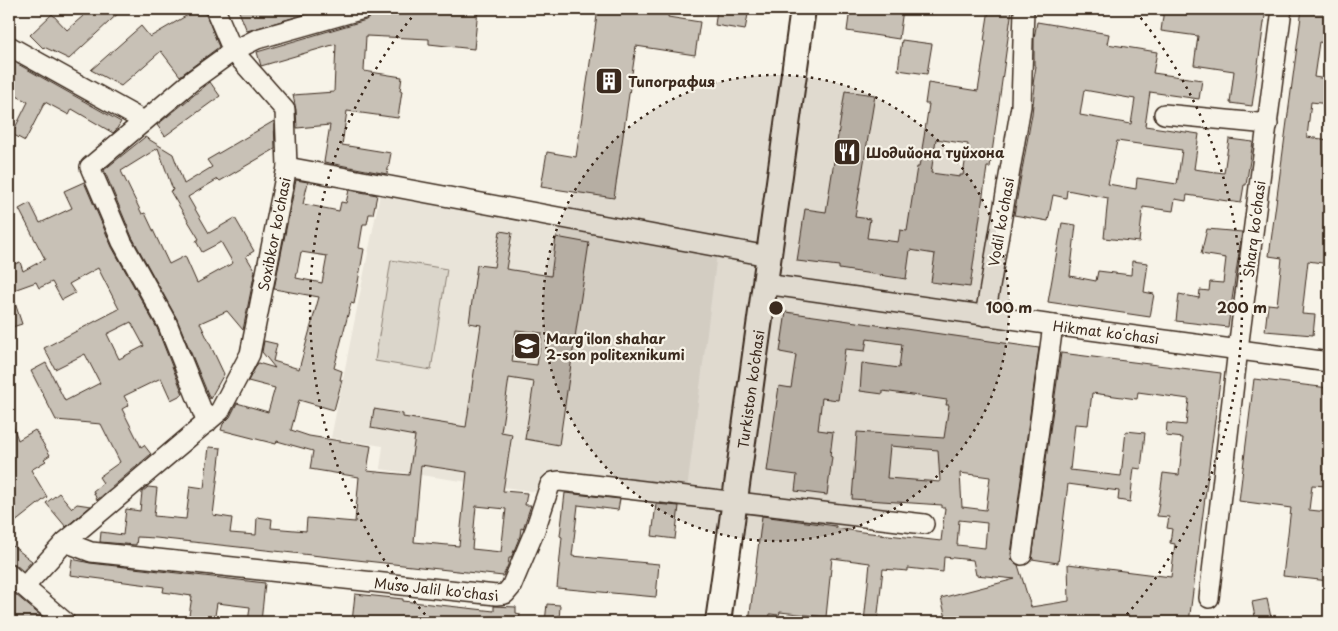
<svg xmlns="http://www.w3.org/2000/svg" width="1338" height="631" viewBox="0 0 1338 631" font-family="'Playpen Sans',sans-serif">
	<rect width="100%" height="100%" fill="#f7f3e8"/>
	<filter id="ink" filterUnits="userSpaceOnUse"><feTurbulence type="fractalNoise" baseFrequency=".02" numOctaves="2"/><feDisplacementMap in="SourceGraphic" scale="10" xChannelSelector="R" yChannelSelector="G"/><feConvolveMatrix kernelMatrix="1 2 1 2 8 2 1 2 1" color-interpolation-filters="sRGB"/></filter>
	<g filter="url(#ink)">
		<path fill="#e9e4d9" d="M380 194 717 254 687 490 546 471 537 492 380 469 383 446 331 438Z"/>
		<path fill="#dbd6cb" stroke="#8b8074" d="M391 260 447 269 431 370 375 361Z"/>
		<g fill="#c8c1b6" stroke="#3b2a1e" fill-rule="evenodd">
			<path d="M91 9H123L69 59 44 47 43 48 30 35 52 14 67 30Z"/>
			<path d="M198 9H204L219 47 180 76 161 51 121 86 91 70 141 26 150 37Z"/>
			<path d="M238 9H323L247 31Z"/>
			<path d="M374 9H478L474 49 429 44V39L366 36 364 71 402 77 400 91H402L398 118 347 111 342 145 391 153 387 174 324 162 330 125 297 128 296 110 293 95 334 92 336 44 261 66 257 52 366 20 371 16Z"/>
			<path d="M598 9H669L668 17 700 22 695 55 636 46 614 198 541 187 547 152 576 157Z"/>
			<path d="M717 9H749L745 30 715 25Z"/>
			<path d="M850 9H903L899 39 847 31Z"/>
			<path d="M989 9H1012L990 167H987L970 287 931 282 935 254 910 250 906 279 839 269V266L797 261 805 209 826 212 845 91 875 95 855 217 870 219 867 238 898 242 900 230 907 231 917 167H919L924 137 929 104H925L928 83 978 91 986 41H984ZM936 139 968 144 963 175H960V177L931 173Z"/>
			<path d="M1164 9H1266L1252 106 1230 103 1234 71 1194 65 1198 36 1161 31Z"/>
			<path d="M1302 9H1329V44L1319 42 1314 77 1327 79 1326 88H1329V104L1311 102 1307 137 1329 140V264L1308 261 1302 314 1315 315 1313 335 1265 331 1268 304 1277 305 1282 258 1269 256Z"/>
			<path d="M1037 22 1109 34 1107 44 1157 52 1153 73 1202 80 1199 99 1150 92 1145 126 1199 134 1194 169 1224 173 1229 139 1253 142 1246 185H1244L1241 203 1187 195 1186 201 1175 199 1173 211 1143 207 1139 242 1104 238 1108 198 1067 190 1066 198 1053 195 1048 221 1014 215 1032 114 1035 85 1033 84 1036 66 1034 65V38ZM1084 90 1135 99 1131 124 1080 115ZM1117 141 1182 150 1177 184 1137 178 1136 189 1108 184Z"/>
			<path d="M902 40 932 44 927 74 898 70Z"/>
			<path d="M9 59 121 122 116 130 113 133 72 109 69 115 45 102 25 141 12 134 28 102 9 92Z"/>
			<path d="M210 82 220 96 165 136 157 125Z"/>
			<path d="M274 121 275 149 220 181 218 179 188 197 209 233 235 218 254 251 246 256 255 271 243 330 227 311 200 323 224 374 210 399 177 319 132 237 104 170 145 137 173 154 184 184 212 167 207 160ZM158 148 173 190 170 191 199 239 196 241 202 252 221 242 233 263 197 283 185 256 169 264 145 213 142 214 121 171Z"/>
			<path d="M296 180 308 182 303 204 339 211 341 202 346 203 349 190 377 195 373 214H369L367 224H363L359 248 364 249 354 304 351 303 334 368 342 371 340 380H342L334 410 299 400 291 430 309 436 371 446 367 471 409 475 415 436 371 428 374 409 403 414V417L466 427 481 325 469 323 477 265 494 267 500 231 512 233 506 269 551 276 556 237 589 243 559 445 525 439 534 382 509 378 501 432 512 434 503 491 527 493 525 505H531L523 529 521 528 520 536 511 558H509L508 565 503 576 156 538 137 537 136 545 100 542 101 532 123 535 126 509 140 511 142 492 148 487 157 488 154 516 186 519 190 486 204 488 209 447 221 448 213 515 232 518 230 533 256 535 257 517 272 519 271 528 306 531 307 518 355 522 359 477 310 469 313 451 277 441 276 444 221 430 223 424 230 417 237 403 268 412 275 388 248 381 258 363 275 368 262 352 264 341 277 344 273 361 299 369 319 297 274 289ZM301 252 327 256 322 283 296 278ZM516 330 542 333 537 365 512 362ZM421 465 467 472 459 546 414 542ZM476 506 506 509 501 552 472 549Z"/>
			<path d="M84 182 112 247 157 328 183 394 171 400 161 378 124 396 129 405 122 409 141 447 144 445 151 454 97 500 93 491 103 483 99 477 120 462 101 424 56 420 31 371 46 363 65 401 100 383 85 354 55 369 44 348 119 309 98 268 69 284 75 293 62 300 52 282 39 288 36 282 11 291 22 324 9 328V266L20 262 23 271 45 259 19 209 30 203 40 223 72 208 64 191ZM131 322 144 346 119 359 107 334Z"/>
			<path d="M1062 223 1076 225 1070 276 1096 281 1098 271 1131 275 1132 261 1148 263 1144 292 1154 294 1150 317 1048 302Z"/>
			<path d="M1207 229 1242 232 1228 327 1176 321 1179 294 1199 298 1200 290 1209 291 1210 282 1223 283 1226 258 1201 254Z"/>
			<path d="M786 312 1039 348 1011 554 1012 560 1018 565 1031 607 1069 601 1068 564 1171 577 1175 544 1170 543 1172 529 1167 528 1169 517 1157 516 1163 473 1179 475 1183 438 1166 436 1167 423 1186 425 1189 399 1138 392 1137 399 1092 393 1088 425 1075 424 1070 470 1121 476 1126 431 1145 433 1141 469 1134 468 1130 502 1118 500 1119 491 1068 484 1058 563 1032 559 1061 353 1221 373 1189 622H947L941 598 1015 579 976 575 973 560 944 557 943 572 908 568V571L883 569 877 622H864L870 563 832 558 826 617 780 612 779 615 770 614 769 622H749L762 516 836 526V528L862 532 941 541 945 508H942V505L852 499 857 432 944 438 949 405H946L947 400 883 391V394L860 391 862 363 899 368 902 344 867 339 865 351 845 349 838 400 822 398 818 430 833 432 830 456 832 457 827 495 795 491 797 475 767 471 779 386 791 388 796 355 780 352ZM890 446 938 450 940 482 887 478ZM960 473 990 477 986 510 962 507ZM959 520 987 523 985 548 957 545Z"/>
			<path d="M1254 379 1329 388V473L1327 486 1312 485 1309 510 1328 512 1327 524 1329 525V581L1283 576 1291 508 1239 501Z"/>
			<path d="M10 417 18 440 35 430 50 455 44 459 46 461 31 470 47 497 9 527Z"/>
			<path d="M59 493 72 508 77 504 91 506 66 527 46 503Z"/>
			<path d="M565 493 620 499 618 510 578 505 572 556 659 564 656 597 557 588 562 537 560 536Z"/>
			<path d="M656 504 679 506 675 539 652 536Z"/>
			<path d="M9 543 32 561 23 571 16 565 9 563Z"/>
			<path d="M72 559 90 563 265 583 261 622H248L250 607 217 603 214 622H188L192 596 163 592 164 587 70 575Z"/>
			<path d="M9 589 48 622H9Z"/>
			<path d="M355 594 403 599V601L494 611V606L516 607V613L520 614 519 622H352Z"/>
			<path d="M1267 599 1272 622H1256L1252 602Z"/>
			<path d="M547 604 560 605 559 622H545Z"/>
		</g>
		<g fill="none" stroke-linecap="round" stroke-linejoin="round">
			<g stroke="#3b2a1e" stroke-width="22">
				<g id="minor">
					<path d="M9 46 144 121"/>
					<path d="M1164 114 1268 124"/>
					<path d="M287 167 768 256"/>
					<path d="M765 284 1053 325 1329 362"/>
					<path d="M985 316 1021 106 1024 9"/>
					<path d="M207 423 167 323 122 242 90 167 193 80 233 51 257 39 363 9"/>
					<path id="s1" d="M65 542 91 552 496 595 505 594 511 587 535 530 550 485 553 482 560 481 924 524"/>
					<path d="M1022 555 1053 325"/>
					<path d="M9 574 65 622"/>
					<path id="s2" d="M25 586 65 542 220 411 250 354 287 167 285 110 233 51 215 9"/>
					<path d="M1209 598 1238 349 1282 9"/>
				</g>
			</g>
			<g stroke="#3b2a1e" stroke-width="28">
				<g id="major">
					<path id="s3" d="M718 622 803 9"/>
				</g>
			</g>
			<use href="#minor" stroke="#f7f3e8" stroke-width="19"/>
			<use href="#major" stroke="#f7f3e8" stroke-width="24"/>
		</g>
	</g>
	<circle cx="776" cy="308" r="233" fill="#3b2a1e" fill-opacity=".12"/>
	<g fill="none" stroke="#3b2a1e" stroke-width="2.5" stroke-dasharray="2.5 5">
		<circle cx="776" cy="308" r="233"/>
		<path d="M430 620A466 466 0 0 1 416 12M1136 12A466 466 0 0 1 1122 620"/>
	</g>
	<defs>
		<g id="building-square" transform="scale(1.4375)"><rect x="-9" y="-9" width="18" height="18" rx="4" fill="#3b2a1e" stroke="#f7f3e8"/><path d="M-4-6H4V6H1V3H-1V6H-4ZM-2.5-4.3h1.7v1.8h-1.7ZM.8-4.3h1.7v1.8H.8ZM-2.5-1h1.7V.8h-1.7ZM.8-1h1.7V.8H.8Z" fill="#fff"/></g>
		<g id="restaurant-square" transform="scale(1.4375)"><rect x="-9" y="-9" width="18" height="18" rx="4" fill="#3b2a1e" stroke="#f7f3e8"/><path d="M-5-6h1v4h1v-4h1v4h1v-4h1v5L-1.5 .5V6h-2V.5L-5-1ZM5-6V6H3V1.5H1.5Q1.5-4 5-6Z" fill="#fff"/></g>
		<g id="university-square" transform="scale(1.4375)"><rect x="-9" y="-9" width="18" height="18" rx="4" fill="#3b2a1e" stroke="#f7f3e8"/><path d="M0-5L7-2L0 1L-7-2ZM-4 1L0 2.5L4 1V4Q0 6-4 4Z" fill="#fff"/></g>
	</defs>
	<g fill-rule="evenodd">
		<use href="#building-square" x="609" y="81"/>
		<use href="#restaurant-square" x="847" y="152"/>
		<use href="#university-square" x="527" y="346"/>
	</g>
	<g text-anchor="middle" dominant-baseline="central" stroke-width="4.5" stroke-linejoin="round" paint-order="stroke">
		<g font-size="14" font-weight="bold" fill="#3b2a1e" stroke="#f7f3e8" text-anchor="start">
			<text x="628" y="81">Типография</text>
			<text x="866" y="152">Шодийона туйхона</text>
			<text x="546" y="338">Margʻilon shahar<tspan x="546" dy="16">2-son politexnikumi</tspan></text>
		</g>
		<g font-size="14" fill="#3b2a1e" stroke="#f7f3e8">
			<text transform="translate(1001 222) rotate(-80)">Vodil koʻchasi</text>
			<text transform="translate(1254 229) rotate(-83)">Sharq koʻchasi</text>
			<text stroke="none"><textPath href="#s2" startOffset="449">Soxibkor ko'chasi</textPath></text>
			<text transform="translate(1106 332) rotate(7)">Hikmat koʻchasi</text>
			<text stroke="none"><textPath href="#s3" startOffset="235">Turkiston ko’chasi</textPath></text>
			<text stroke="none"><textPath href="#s1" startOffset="375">Muso Jalil ko'chasi</textPath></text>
		</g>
	</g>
	<circle cx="776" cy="308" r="8" fill="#3b2a1e" stroke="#f7f3e8" stroke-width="2.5"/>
	<g font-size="15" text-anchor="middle" font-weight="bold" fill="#3b2a1e" stroke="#f7f3e8" stroke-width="4.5" stroke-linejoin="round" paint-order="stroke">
		<text x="1009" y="313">100 m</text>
		<text x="1242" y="313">200 m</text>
	</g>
	<rect width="1338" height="631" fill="none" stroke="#f7f3e8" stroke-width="30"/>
	<rect x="15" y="15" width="1308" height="601" fill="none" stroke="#3b2a1e" stroke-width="2" filter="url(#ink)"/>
</svg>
